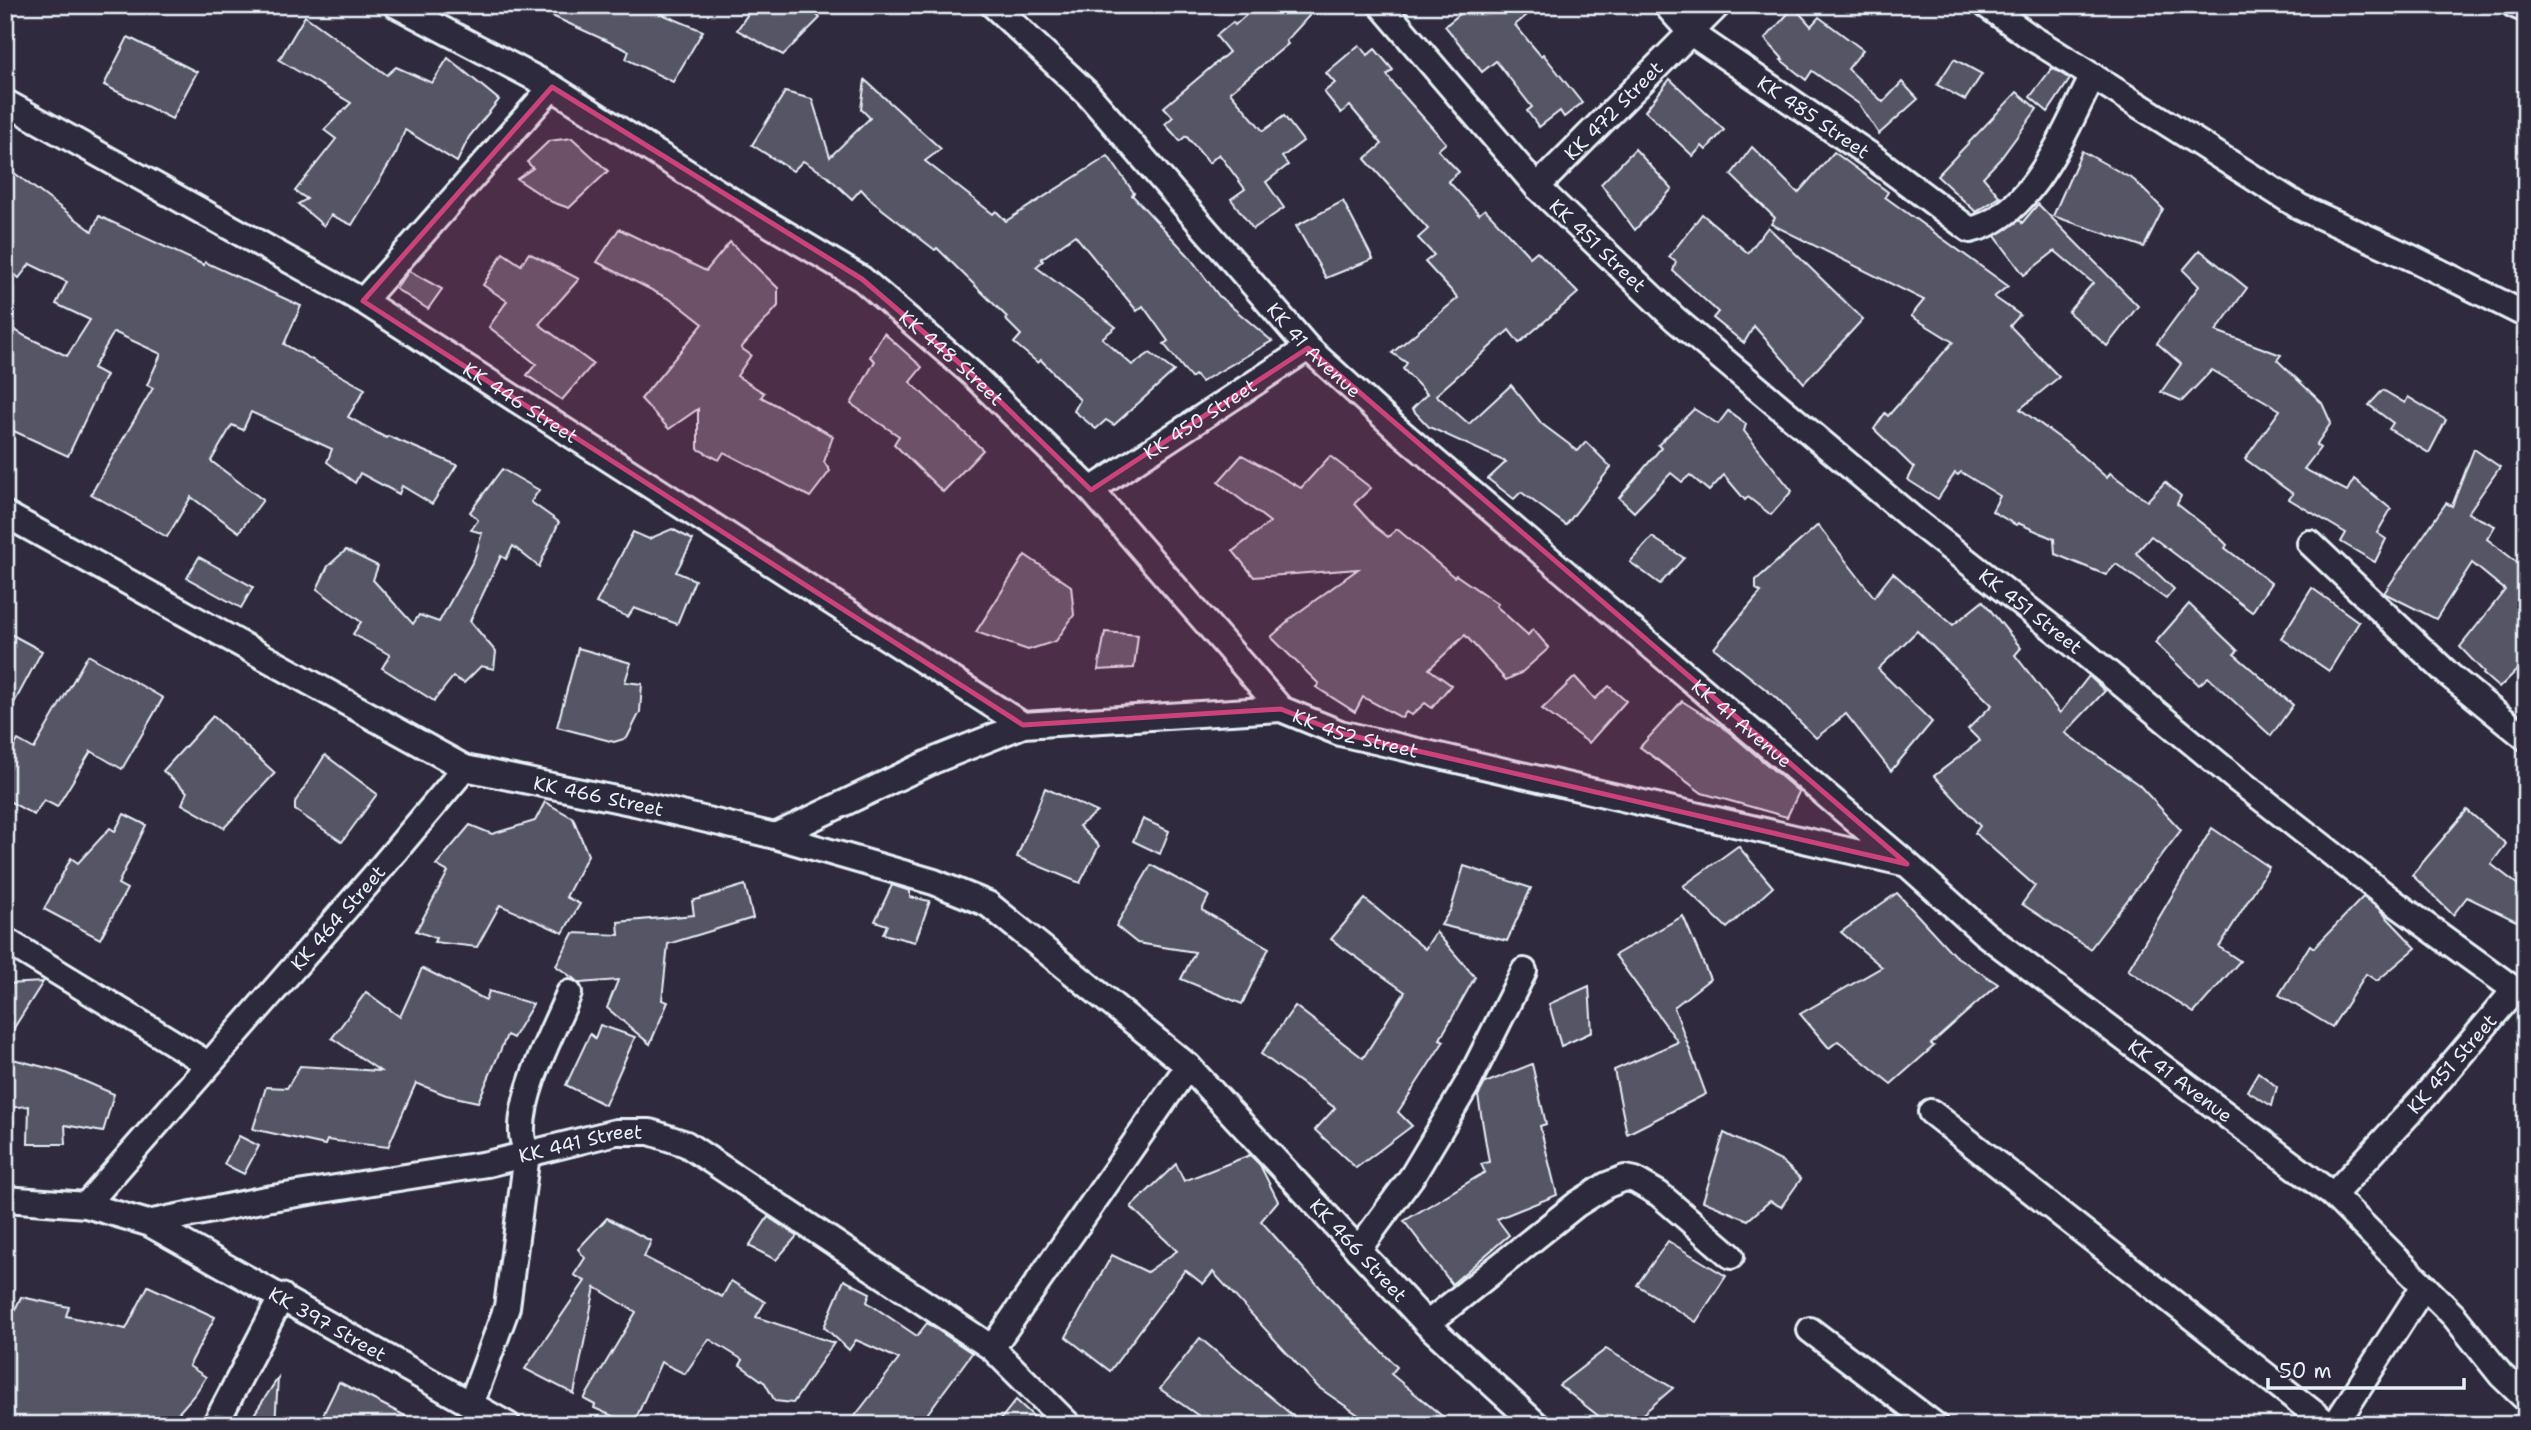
<svg xmlns="http://www.w3.org/2000/svg" width="2531" height="1430" viewBox="0 0 2531 1430" font-family="'Shantell Sans',sans-serif">
	<rect width="100%" height="100%" fill="#2f2a3d"/>
	<filter id="ink" filterUnits="userSpaceOnUse"><feTurbulence type="fractalNoise" baseFrequency=".0143" numOctaves="2"/><feDisplacementMap in="SourceGraphic" scale="14" xChannelSelector="R" yChannelSelector="G"/><feConvolveMatrix kernelMatrix="1 2 1 2 8 2 1 2 1" color-interpolation-filters="sRGB"/></filter>
	<g filter="url(#ink)">
		<g fill="#575565" stroke="#e8f1f8" stroke-width="2">
			<path d="M528 5H640L703 31 673 82 626 59 629 51Z"/>
			<path d="M754 5H807L820 18 783 55 737 30Z"/>
			<path d="M1257 5H1319L1286 41 1288 44 1230 92 1263 131 1284 116 1303 141 1282 157 1288 165 1266 182 1284 208 1253 229 1231 199 1245 189 1219 154 1209 163 1186 136 1180 141 1165 124 1173 117 1164 107 1229 52 1216 36 1233 22 1235 25Z"/>
			<path d="M1471 5H1539L1515 25 1541 56 1543 54 1582 103 1564 117 1560 111 1539 127 1527 111 1532 107 1496 61 1482 72 1445 26Z"/>
			<path d="M1794 7 1811 26 1819 17 1863 50 1848 69 1883 102 1902 82 1918 99 1879 134 1859 104 1812 71 1806 80 1781 60 1783 59 1765 39Z"/>
			<path d="M305 16 387 75 396 67 432 83 448 58 499 100 469 137 457 162 405 130 396 153 352 225 331 215 324 226 298 204 307 199 295 191 336 139 324 130 351 103 279 60Z"/>
			<path d="M128 37 197 72 172 119 104 85Z"/>
			<path d="M1359 45 1368 55 1375 49 1393 70 1387 75 1395 86 1446 143 1438 150 1459 172 1448 181 1479 214 1485 209 1530 257 1537 251 1578 293 1519 343 1509 330 1436 395 1469 424 1511 385 1542 424 1578 451 1586 442 1611 467 1566 525 1521 492 1514 499 1488 479 1506 462 1429 427 1412 409 1427 394 1403 369 1407 363 1392 353 1458 298 1425 262 1434 255 1418 238 1428 229 1365 159 1382 144 1350 106 1341 113 1324 92 1335 83 1326 73Z"/>
			<path d="M1954 59 1982 74 1965 100 1937 85Z"/>
			<path d="M2052 68 2070 79 2048 112 2030 97Z"/>
			<path d="M1670 79 1724 130 1706 150 1702 146 1693 156 1645 111Z"/>
			<path d="M865 80 941 149 925 161 993 214 996 211 1006 221 1108 156 1134 193 1132 195 1188 255 1219 296 1272 341 1201 382 1195 375 1191 378 1164 344 1168 341 1143 306 1137 311 1075 235 1041 259 1043 261 1036 267 1116 327 1102 338 1132 365 1150 353 1174 371 1114 425 1106 420 1096 429 1074 411 1080 400 1041 360 1038 363 1014 343 1021 335 1005 319 1007 317 937 248 935 250 873 202 861 189 852 199 826 175 803 161 793 171 752 145 785 92 812 99 830 157 870 118 861 109Z"/>
			<path d="M2017 92 2037 109 2001 158 1983 177 2000 197 1976 212 1937 176Z"/>
			<path d="M572 138 608 171 569 208 552 202 517 179 533 168 527 162 549 141Z"/>
			<path d="M1752 147 1798 193 1834 152 1888 192 1885 197 2008 286 1994 297 2020 315 2010 326 2059 377 2020 409 2072 447 2107 478 2110 473 2147 501 2165 482 2181 496 2177 504 2219 537 2227 545 2225 548 2271 583 2252 612 2151 536 2136 553 2174 589 2166 599 2116 564 2106 575 2055 554 2054 539 2018 523 2016 525 1992 511 2000 496 1961 472 1958 475 1955 473 1938 499 1908 480 1914 468 1874 429 1885 413 1888 416 1953 342 1911 316 1924 300 1771 224 1775 218 1731 175Z"/>
			<path d="M1635 149 1672 189 1635 230 1601 184Z"/>
			<path d="M2082 151 2134 180 2163 209 2144 247 2053 216Z"/>
			<path d="M5 166 92 231 99 216 204 265 205 262 301 306 284 344 365 389 348 417 386 438 388 436 457 465 432 504 402 486 399 494 360 473 355 483 327 462 332 449 251 412 243 430 232 425 211 461 263 500 239 532 191 497 167 537 91 494 153 388 147 385 161 354 114 332 93 368 106 375 68 456 5 427V324L25 336 67 356 90 320 56 304 67 282 30 264 19 278 5 267Z"/>
			<path d="M1343 201 1373 259 1326 278 1296 226Z"/>
			<path d="M2038 204 2138 306 2107 346 2068 312 2093 283 2055 251 2024 275 1995 236 2020 220 2022 223Z"/>
			<path d="M1702 214 1748 253 1768 227 1863 319 1804 383 1754 326 1744 343 1713 318 1718 312 1673 271 1676 262 1669 257Z"/>
			<path d="M619 229 706 271 730 242 778 288V306L741 348 751 355 737 376 764 393 761 397 833 436 824 462 830 471 810 497 724 452 719 460 698 449V409L669 429 641 399 703 324 675 302 597 262Z"/>
			<path d="M2200 250 2247 288 2216 331 2281 355 2277 360 2322 403 2331 423 2316 445 2320 448 2304 469 2347 491 2354 479 2391 509 2377 533 2386 539 2375 562 2341 542 2346 533 2289 499 2293 494 2245 459 2280 410 2212 370 2182 401 2161 392 2181 364 2157 343 2199 286 2183 270Z"/>
			<path d="M503 253 521 265 529 253 579 279 539 324 593 364 562 400 527 375 536 364 489 327 507 301 483 285Z"/>
			<path d="M409 271 442 289 428 309 396 289Z"/>
			<path d="M884 333 922 367 910 382 983 450 943 492 894 444 899 436 851 404 875 361 870 357Z"/>
			<path d="M2383 390 2405 403 2408 397 2446 420 2429 453 2389 429 2393 423 2369 405Z"/>
			<path d="M1694 409 1718 424 1728 411 1746 424 1744 431 1792 491 1771 515 1748 497 1745 500 1724 475 1709 491 1690 475 1682 482 1671 473 1634 512 1619 498 1661 448 1658 445Z"/>
			<path d="M2474 449 2500 467 2468 513 2495 526 2487 539 2523 567 2526 564V661L2499 688 2483 674 2484 672 2460 647 2505 590 2472 563 2436 619 2384 593 2446 503 2452 506Z"/>
			<path d="M1242 455 1301 488 1330 456 1371 488 1354 504 1374 526 1388 537 1397 529 1454 577 1456 575 1498 604 1496 606 1528 635 1533 629 1549 648 1521 673 1506 680 1465 635 1429 669 1451 685 1432 708 1425 703 1412 715 1406 712 1402 718 1363 697 1355 712 1316 687 1319 684 1271 637 1289 621 1288 620 1358 569 1254 577 1233 551 1270 522 1218 482Z"/>
			<path d="M502 469 539 490 531 502 559 522 539 567 513 546 506 559 501 556 470 621 496 652 494 669 481 666 464 683 453 677 434 701 382 668 390 655 353 634 361 622 317 589 328 566 346 550 378 566 373 580 413 624 419 615 439 622 474 559 482 533 471 530 478 520 470 512Z"/>
			<path d="M1818 525 1874 597 1893 573 1953 625 1983 601 2021 648 2015 655 2060 713 2089 676 2105 691 2065 733 2139 785 2181 830 2090 949 2022 904 2035 886 1975 833 1980 826 1934 776 1980 741 1968 729 1992 705 1917 631 1878 669 1932 722 1891 771 1846 714 1816 738 1774 696 1714 648 1761 592 1756 589V580Z"/>
			<path d="M672 529 693 540 676 572 695 580 677 624 634 608 628 617 596 603 633 532 649 539Z"/>
			<path d="M1652 537 1684 558 1660 584 1630 562Z"/>
			<path d="M1025 555 1071 586 1074 615 1056 641 1028 650 976 632Z"/>
			<path d="M199 557 253 587 241 608 187 578Z"/>
			<path d="M2312 588 2359 622 2329 671 2281 638Z"/>
			<path d="M2189 604 2238 651 2234 654 2293 705 2271 736 2208 677 2199 685 2155 643Z"/>
			<path d="M5 631 42 651 5 720Z"/>
			<path d="M1105 632 1138 635 1134 668 1098 670Z"/>
			<path d="M578 648 631 663 625 682 642 684 640 712 627 738 614 742 557 727Z"/>
			<path d="M88 655 163 698 122 769 91 751 57 807 44 800 34 815 5 799V762L18 740 34 749Z"/>
			<path d="M1575 677 1595 699 1609 686 1626 701 1589 743 1542 709Z"/>
			<path d="M1682 701 1723 727 1799 792 1787 817 1702 793 1640 747Z"/>
			<path d="M213 716 275 773 224 828 182 804 187 792 163 771Z"/>
			<path d="M325 755 377 794 342 842 295 810V802Z"/>
			<path d="M1045 788 1097 812 1079 826 1099 846 1080 883 1017 857Z"/>
			<path d="M545 802 573 818 588 855 566 897 580 904 563 933 500 905 477 947 434 942 436 938 416 931 448 872 436 865 470 825 492 834 535 821Z"/>
			<path d="M2467 810 2506 844 2491 864 2526 891V907L2516 921 2467 897 2453 915 2412 875Z"/>
			<path d="M124 814 146 825 118 884 127 889 100 939 44 909 71 858 78 863 110 828 115 831Z"/>
			<path d="M1143 819 1169 831 1160 854 1133 841Z"/>
			<path d="M2212 828 2269 867 2219 947 2240 961 2194 1013 2128 970Z"/>
			<path d="M1738 846 1773 887 1727 928 1683 886Z"/>
			<path d="M1151 865 1209 896 1202 910 1269 948 1242 1004 1181 979 1195 952 1137 943 1116 926Z"/>
			<path d="M1464 866 1531 888 1507 941 1441 925 1451 909Z"/>
			<path d="M745 885 753 918 668 944 662 1000 668 1002 650 1044 607 1008 618 980 580 983 556 966 573 933 619 935 618 922 694 915 692 901Z"/>
			<path d="M892 885 910 891V897L930 901 915 942 883 934 887 925 875 921Z"/>
			<path d="M1897 893 1954 955 1998 984 1931 1044 1934 1046 1891 1084 1838 1041 1829 1048 1800 1014 1882 967 1841 932Z"/>
			<path d="M2363 897 2378 908 2416 948 2377 981 2366 974 2332 1027 2279 995 2310 945 2314 948Z"/>
			<path d="M1365 899 1425 949 1436 932 1475 977 1440 1039 1444 1041 1398 1112 1412 1126 1356 1168 1315 1130 1335 1108 1261 1054 1295 1006 1363 1058 1405 992 1331 939Z"/>
			<path d="M1683 916 1710 979 1674 1007 1706 1094 1627 1134 1614 1070 1678 1042 1615 955Z"/>
			<path d="M422 968 486 1000 489 991 533 1004 513 1038 507 1035 478 1102 446 1095 416 1083 388 1147 327 1140 325 1145 253 1129 266 1087 287 1088 300 1066 380 1071 332 1038 366 992 400 1017Z"/>
			<path d="M43 982 5 1042V984Z"/>
			<path d="M1589 986 1592 1032 1561 1046 1549 1004Z"/>
			<path d="M600 1025 635 1037 605 1105 566 1085 590 1034 595 1038Z"/>
			<path d="M5 1057 63 1072 114 1094 103 1132 65 1125 66 1144H28L29 1106 5 1108Z"/>
			<path d="M1532 1064 1546 1124 1540 1126 1557 1195 1497 1219 1509 1235 1452 1284 1404 1221 1485 1172 1481 1164 1489 1162 1478 1096 1485 1083Z"/>
			<path d="M2258 1072 2277 1087 2272 1106 2247 1091Z"/>
			<path d="M1724 1133 1783 1162 1801 1179 1781 1207 1770 1201 1748 1220 1703 1201Z"/>
			<path d="M239 1136 259 1146 244 1174 224 1164Z"/>
			<path d="M1250 1155 1260 1165 1278 1201 1261 1221 1334 1303 1397 1367 1391 1374 1453 1425H1373L1318 1387 1213 1272 1203 1284 1185 1270 1110 1371 1066 1337 1112 1255 1147 1272 1177 1251 1131 1207 1176 1164 1184 1181Z"/>
			<path d="M768 1217 797 1236 776 1260 749 1246Z"/>
			<path d="M607 1218 651 1241 644 1257 722 1297 731 1281 765 1302 756 1317 834 1343 793 1403 775 1401 765 1383 740 1365 743 1360 709 1339 685 1374 661 1362 633 1425 594 1408 595 1405 584 1399 636 1312 595 1287 574 1394 525 1369 585 1281 574 1275 585 1258 578 1249Z"/>
			<path d="M1668 1241 1726 1276 1696 1322 1637 1285Z"/>
			<path d="M844 1280 870 1293 867 1302 917 1336 927 1323 972 1353 919 1425H848L899 1359 856 1340 849 1350 824 1327Z"/>
			<path d="M148 1286 215 1317 189 1366 206 1377 195 1394 168 1425H15L5 1420V1312L13 1314 21 1297 69 1307 66 1316 126 1329Z"/>
			<path d="M1200 1338 1232 1365 1304 1425H1212L1160 1389Z"/>
			<path d="M1606 1349 1673 1388 1630 1425H1610L1559 1385Z"/>
			<path d="M278 1378 275 1425H247Z"/>
			<path d="M339 1382 423 1425H318Z"/>
			<path d="M1016 1400 1043 1425H996Z"/>
		</g>
		<g fill="none" stroke-linecap="round" stroke-linejoin="round">
			<g stroke="#e8f1f8" stroke-width="30">
				<g id="street">
					<path id="s1" d="M396 5 552 87 754 215 862 279 971 373 1091 490 1281 709"/>
					<path id="s2" d="M993 5 1087 93 1308 348 1398 430 1907 864 1985 934 2333 1195 2454 1316 2501 1375 2526 1399"/>
					<path id="s3" d="M1381 5 1537 187 1675 319 1913 519 2073 644 2234 777 2395 903 2515 990 2427 1094 2333 1195"/>
					<path id="s4" d="M1666 5 1691 33 1874 158 1970 230C2034 216 2066 127 2093 76"/>
					<path d="M1986 5 2029 36 2300 207 2414 259 2526 315"/>
					<path d="M2514 5 2526 10"/>
					<path id="s5" d="M5 102 363 301 1023 725"/>
					<path id="s6" d="M1537 187 1718 5"/>
					<path d="M363 301 552 87"/>
					<path id="s7" d="M1091 490 1308 348"/>
					<path id="s8" d="M5 514 465 768 635 803 775 836 934 882 988 904 1188 1066 1427 1324 1537 1425"/>
					<path d="M2310 543 2449 675 2526 738"/>
					<path id="s9" d="M775 836 935 760 1023 725 1281 709 1340 733 1903 863"/>
					<path d="M5 940 208 1064"/>
					<path d="M1931 1112 2329 1425"/>
					<path id="s10" d="M5 1199 86 1205 148 1223 266 1199 487 1164 616 1132H650L686 1144 992 1348 1069 1425"/>
					<path id="s11" d="M86 1205 375 875 465 768"/>
					<path id="s12" d="M148 1223 508 1425"/>
					<path d="M1358 1250 1413 1175 1469 1081 1524 971"/>
					<path d="M1427 1324 1577 1204 1607 1185 1625 1178 1635 1180 1659 1194 1731 1256"/>
					<path d="M1810 1330 1935 1425"/>
					<path d="M992 1348 1188 1066"/>
					<path d="M471 1404 507 1307 527 1154C525 1147 522 1140 522 1133 520 1092 553 1032 569 993"/>
					<path d="M215 1425 282 1296"/>
					<path d="M2335 1425 2424 1286"/>
				</g>
			</g>
			<use href="#street" stroke="#2f2a3d" stroke-width="24"/>
		</g>
	</g>
	<path fill="#ca437a" fill-opacity="0.2" stroke="#ca437a" stroke-width="5" stroke-linejoin="round" d="M552 87 862 279 971 373 1091 490 1308 348 1907 864 1340 733 1281 709 1023 725 363 301Z"/>
	<g text-anchor="middle" dominant-baseline="central" stroke-width="5" stroke-linejoin="round" paint-order="stroke">
		<g font-size="19" fill="#e8f1f8" stroke="#2f2a3d">
			<text stroke="none"><textPath href="#s6" startOffset="108">KK 472 Street</textPath></text>
			<text stroke="none"><textPath href="#s4" startOffset="186">KK 485 Street</textPath></text>
			<text stroke="none"><textPath href="#s3" startOffset="324">KK 451 Street</textPath></text>
			<text stroke="none"><textPath href="#s2" startOffset="472">KK 41 Avenue</textPath></text>
			<text stroke="none"><textPath href="#s1" startOffset="660">KK 448 Street</textPath></text>
			<text stroke="none"><textPath href="#s5" startOffset="597">KK 446 Street</textPath></text>
			<text stroke="none"><textPath href="#s7" startOffset="130">KK 450 Street</textPath></text>
			<text stroke="none"><textPath href="#s3" startOffset="891">KK 451 Street</textPath></text>
			<text stroke="none"><textPath href="#s2" startOffset="1040">KK 41 Avenue</textPath></text>
			<text stroke="none"><textPath href="#s9" startOffset="609">KK 452 Street</textPath></text>
			<text stroke="none"><textPath href="#s8" startOffset="662">KK 466 Street</textPath></text>
			<text stroke="none"><textPath href="#s11" startOffset="382">KK 464 Street</textPath></text>
			<text transform="translate(2452 1064) rotate(-49)">KK 451 Street</text>
			<text stroke="none"><textPath href="#s2" startOffset="1606">KK 41 Avenue</textPath></text>
			<text stroke="none"><textPath href="#s10" startOffset="586">KK 441 Street</textPath></text>
			<text stroke="none"><textPath href="#s8" startOffset="1575">KK 466 Street</textPath></text>
			<text stroke="none"><textPath href="#s12" startOffset="206">KK 397 Street</textPath></text>
		</g>
	</g>
	<rect width="2531" height="1430" fill="none" stroke="#2f2a3d" stroke-width="28"/>
	<rect x="14" y="14" width="2503" height="1402" fill="none" stroke="#e8f1f8" stroke-width="2.5" filter="url(#ink)"/>
	<path d="M2268 1378v10h196v-10" fill="none" stroke="#e8f1f8" stroke-width="3.5"/>
	<text x="2279" y="1378" font-size="21" fill="#e8f1f8" stroke="#2f2a3d" stroke-width="5" paint-order="stroke">50 m</text>
</svg>
